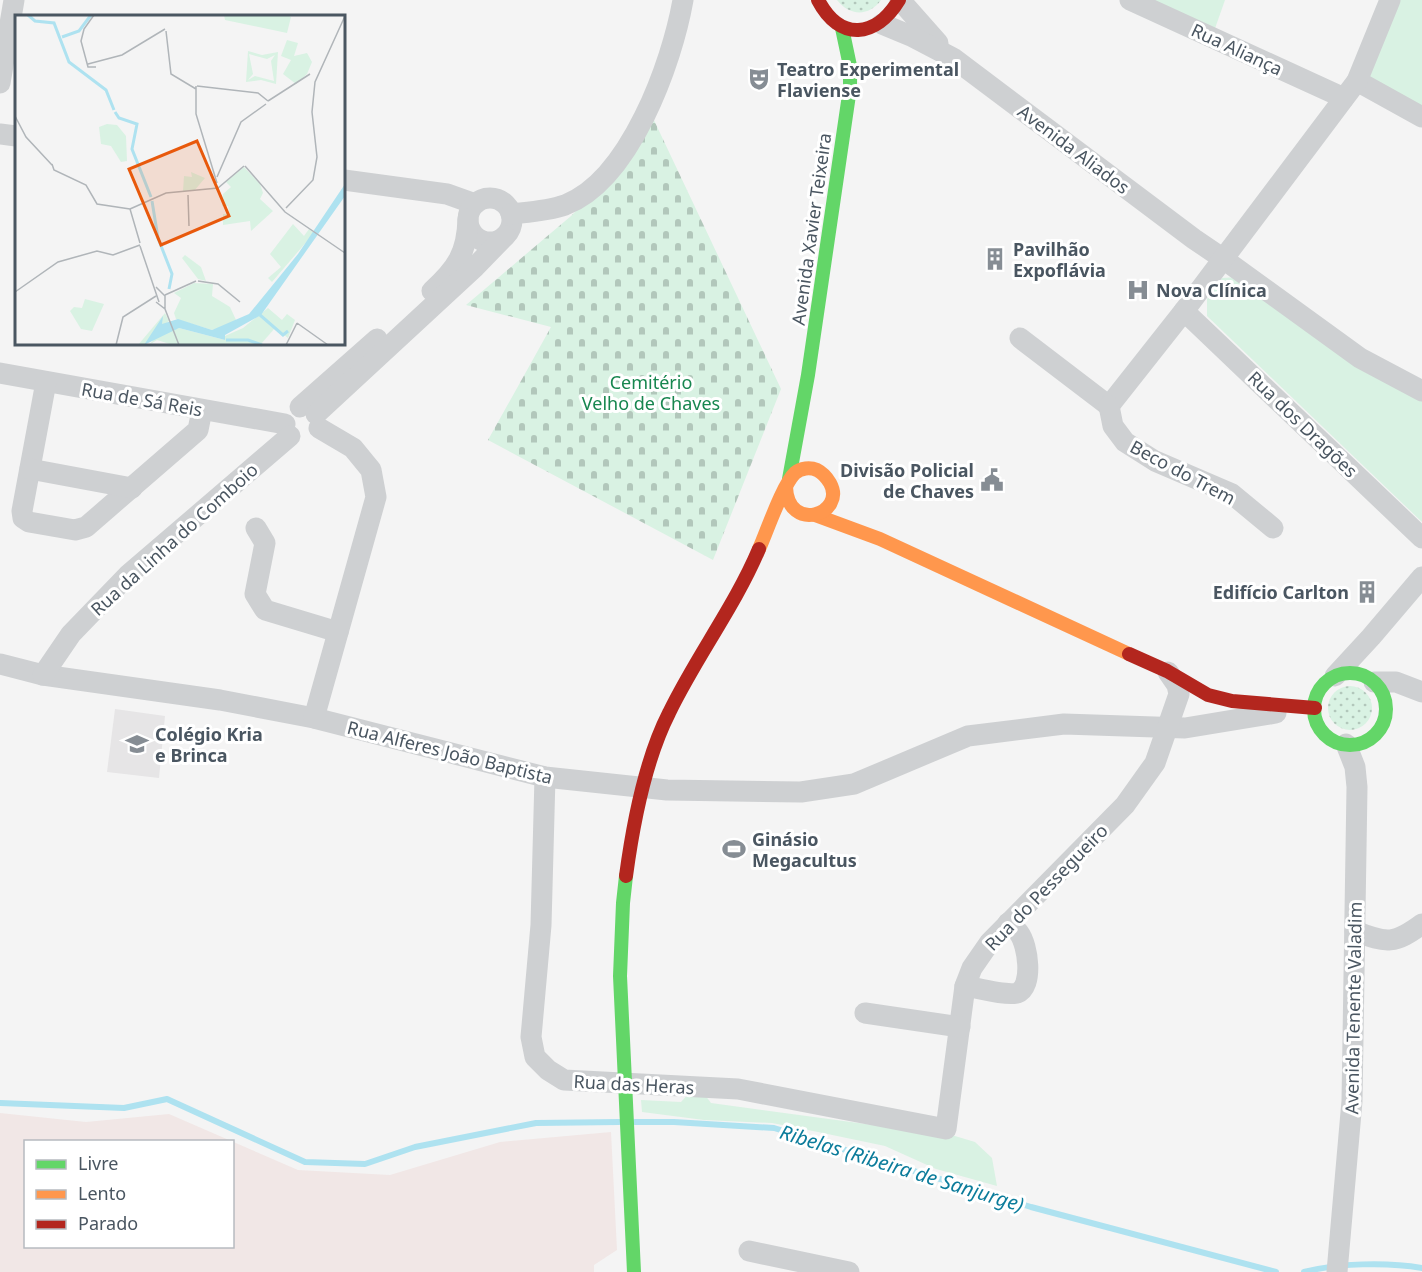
<svg xmlns="http://www.w3.org/2000/svg" width="1422" height="1272" viewBox="0 0 1422 1272" font-family="'Noto Sans',sans-serif">
	<defs>
		<pattern id="grass-dots" width="8" height="8" patternUnits="userSpaceOnUse" patternTransform="scale(1.5)"><rect width="8" height="8" fill="#d9f2e3"/><path d="M2 2h.1M6 6h.1" fill="none" stroke="#b2c7bb" stroke-width="1.8" stroke-linecap="round"/></pattern>
		<pattern id="cemetery-stones" width="16" height="16" patternUnits="userSpaceOnUse" patternTransform="scale(1.5)"><rect width="16" height="16" fill="#d9f2e3"/><path d="M2 7V4a2 2 0 0 1 4 0v3zM10 15v-3a2 2 0 0 1 4 0v3z" fill="#b2c7bb"/></pattern>
	</defs>
	<rect width="100%" height="100%" fill="#f4f4f4"/>
	<path fill="#e6e5e6" d="M115 709 165 716 159 778 107 772Z"/>
	<path fill="#f1e7e6" fill-rule="evenodd" d="M0 1113 86 1122 169 1114 298 1170 390 1175 500 1142 611 1132 617 1250 594 1265V1272H0ZM26 1142H232V1246H26Z"/>
	<g fill="url(#grass-dots)">
		<path d="M837 0H881C869 17 849 16 837 0Z"/>
		<circle cx="1350" cy="708" r="22"/>
	</g>
	<path fill="url(#cemetery-stones)" d="M652 116 781 389 713 560 488 440 551 327 466 305 571 216 622 164Z"/>
	<g fill="#d9f2e3">
		<path d="M1130 0H1225L1212 37Z"/>
		<path d="M1390 0H1422V116L1365 86Z"/>
		<path d="M1238 277 1422 398V522L1207 316V299L1222 278Z"/>
		<path d="M689 1093 705 1095 711 1103 955 1136 975 1142 992 1158 997 1186 936 1169 885 1146 818 1132 772 1123 704 1120 642 1112 641 1100 681 1102Z"/>
	</g>
	<g fill="none" stroke-linecap="round" stroke-linejoin="round">
		<g stroke="#aee2f0" stroke-width="6">
			<path d="M0 1103 124 1108 167 1099 305 1162 365 1164 415 1147 536 1123 619 1122"/>
			<path d="M635 1122H674L774 1128 1031 1207 1276 1272"/>
			<path d="M1304 1272C1337 1263 1388 1262 1422 1268"/>
		</g>
		<g stroke="#ced0d2" stroke-width="21">
			<path d="M900 0 938 43"/>
			<path d="M1130 0 1344 98"/>
			<path d="M882 24 911 36 953 58 1194 239 1222 258 1360 358 1422 391"/>
			<path d="M1357 81 1422 117"/>
			<path d="M0 83 14 0"/>
			<path d="M0 134 16 136"/>
			<path d="M344 180 447 194 475 204"/>
			<circle cx="490" cy="220" r="22"/>
			<path d="M511 214C529 212 548 211 565 205 630 180 672 63 683 0"/>
			<path d="M432 291C457 268 467 253 468 219"/>
			<path d="M1184 311 1422 538"/>
			<path d="M1020 338 1109 406"/>
			<path d="M0 373 285 424"/>
			<path d="M46 382 22 511 23 518 29 522 75 530 86 527 198 430 202 410"/>
			<path d="M1109 406 1184 311 1357 81 1390 0"/>
			<path d="M1109 406 1113 426 1125 442 1155 461 1232 494 1273 528"/>
			<path d="M300 407 377 339"/>
			<path d="M316 414 475 267 505 236"/>
			<path d="M30 469 132 488"/>
			<path d="M256 528 265 543 255 594 265 610 338 632"/>
			<path d="M0 664 43 675 220 700 314 718 545 777 667 790 801 792 854 784 968 736 1064 724 1185 728 1276 713"/>
			<path d="M43 675 71 634 128 575 290 436"/>
			<path d="M1335 676 1371 637 1422 577"/>
			<path d="M1374 682H1396L1422 692"/>
			<path d="M314 718 376 497 371 470 353 448 319 428"/>
			<path d="M545 777 541 925 531 1037 535 1057 548 1070 564 1080 738 1089 946 1129 965 986 972 968 990 942 1125 805 1155 763 1179 694 1177 685 1168 672"/>
			<path d="M1355 931C1387 944 1395 944 1422 924"/>
			<path d="M965 986C977 988 1007 996 1017 993 1034 987 1028 945 1019 933 1016 929 1011 926 1008 923"/>
			<path d="M865 1013 960 1027"/>
			<path d="M749 1251 849 1272"/>
			<path d="M1337 1272 1352 1101 1357 787 1355 767 1346 744"/>
		</g>
		<g stroke="#63d668" stroke-width="14">
			<path d="M789 479 808 375 850 88V66L842 28"/>
			<circle cx="1350" cy="709" r="36"/>
			<path d="M626 876 623 903 620 976 634 1272"/>
		</g>
		<g stroke="#ff974d" stroke-width="14">
			<path d="M815 515 880 539 1129 654"/>
			<path d="M759 549C767 531 783 484 795 473 801 468 810 467 817 470 823 473 827 478 830 483 847 514 788 534 786 487"/>
		</g>
		<g stroke="#b3261e" stroke-width="14">
			<path d="M818 0C840 42 876 38 899 0"/>
			<path d="M1129 654 1167 671 1208 695 1232 701 1315 708"/>
			<path d="M626 876C633 824 645 760 669 713 696 657 735 606 759 549"/>
		</g>
	</g>
	<defs>
		<g id="theatre-bare" transform="scale(1.8)"><path d="M-5-5.5Q0-4 5-5.5V0Q5 5 0 6Q-5 5-5 0ZM-3.3-2.5H-1v1.5H-3.3ZM1-2.5H3.3v1.5H1ZM-2.8 1Q0 5.5 2.8 1Z" fill="#868d94" stroke="#fff" stroke-width="2.5" paint-order="stroke"/></g>
		<g id="building-bare" transform="scale(1.8)"><path d="M-4-6H4V6H1V3H-1V6H-4ZM-2.5-4.3h1.7v1.8h-1.7ZM.8-4.3h1.7v1.8H.8ZM-2.5-1h1.7V.8h-1.7ZM.8-1h1.7V.8H.8Z" fill="#868d94" stroke="#fff" stroke-width="2.5" paint-order="stroke"/></g>
		<g id="hospital-bare" transform="scale(1.8)"><path d="M-5-5h3v3.5h4V-5h3V5h-3V1.5h-4V5h-3Z" fill="#868d94" stroke="#fff" stroke-width="2.5" paint-order="stroke"/></g>
		<g id="civic-bare" transform="scale(1.8)"><path d="M-.6-6.5H3V-4.5H.6V-3L4-1V1h2V6H-6V1h2V-1L-.6-3ZM-1.2 2.5V6h2.4V2.5Z" fill="#868d94" stroke="#fff" stroke-width="2.5" paint-order="stroke"/></g>
		<g id="school-bare" transform="scale(1.8)"><path d="M0-5L7-2L0 1L-7-2ZM-4 1L0 2.5L4 1V4Q0 6-4 4Z" fill="#868d94" stroke="#fff" stroke-width="2.5" paint-order="stroke"/></g>
		<g id="stadium-bare" transform="scale(1.8)"><path d="M0-5a6.5 5 0 1 0 0 10a6.5 5 0 1 0 0-10ZM-3.5-1.8h7v3.6h-7Z" fill="#868d94" stroke="#fff" stroke-width="2.5" paint-order="stroke"/></g>
	</defs>
	<g fill-rule="evenodd">
		<use href="#theatre-bare" x="759" y="79"/>
		<use href="#building-bare" x="995" y="259"/>
		<use href="#hospital-bare" x="1138" y="290"/>
		<use href="#civic-bare" x="992" y="480"/>
		<use href="#building-bare" x="1367" y="592"/>
		<use href="#school-bare" x="137" y="744"/>
		<use href="#stadium-bare" x="734" y="849"/>
	</g>
	<g text-anchor="middle" dominant-baseline="central" stroke-width="6" stroke-linejoin="round" paint-order="stroke">
		<g font-size="18" fill="#4a5661" stroke="#fff">
			<text transform="translate(1237 49) rotate(25)">Rua Aliança</text>
			<text transform="translate(1074 149) rotate(37)">Avenida Aliados</text>
			<text transform="translate(811 229) rotate(-82)">Avenida Xavier Teixeira</text>
			<text transform="translate(142 399) rotate(10)">Rua de Sá Reis</text>
			<text transform="translate(1303 424) rotate(44)">Rua dos Dragões</text>
			<text transform="translate(1183 472) rotate(28)">Beco do Trem</text>
			<text transform="translate(174 539) rotate(-42)">Rua da Linha do Comboio</text>
			<text transform="translate(450 752) rotate(14)">Rua Alferes João Baptista</text>
			<text transform="translate(1046 887) rotate(-46)">Rua do Pessegueiro</text>
			<text transform="translate(1353 1008) rotate(-89)">Avenida Tenente Valadim</text>
			<text transform="translate(634 1084) rotate(3)">Rua das Heras</text>
		</g>
		<g font-size="18" font-weight="bold" fill="#4a5661" stroke="#fff" text-anchor="start">
			<text x="777" y="69">Teatro Experimental<tspan x="777" dy="21">Flaviense</tspan></text>
			<text x="1013" y="249">Pavilhão<tspan x="1013" dy="21">Expoflávia</tspan></text>
			<text x="1156" y="290">Nova Clínica</text>
			<text x="974" y="470" text-anchor="end">Divisão Policial<tspan x="974" dy="21">de Chaves</tspan></text>
			<text x="1349" y="592" text-anchor="end">Edifício Carlton</text>
			<text x="155" y="734">Colégio Kria<tspan x="155" dy="21">e Brinca</tspan></text>
			<text x="752" y="839">Ginásio<tspan x="752" dy="21">Megacultus</tspan></text>
		</g>
		<g font-size="18" fill="#17864f" stroke="#fff">
			<text x="651" y="382">Cemitério<tspan x="651" dy="21">Velho de Chaves</tspan></text>
		</g>
		<g font-size="20" font-style="italic" fill="#0c7c9b" stroke="#fff">
			<text transform="translate(902 1168) rotate(17)">Ribelas (Ribeira de Sanjurge)</text>
		</g>
	</g>
	<g transform="translate(15 15)">
		<rect width="330" height="330" fill="#f4f4f4"/>
		<path d="M233 36 247 40 263 37 261 69 246 65 231 67ZM234 39 252 44 260 40 256 46 259 66 240 61 233 65 238 59ZM170 240 186 252 191 266 183 264 167 243ZM70 284 89 289 77 316 66 314 55 296 59 292 67 293Z" fill="#d9f2e3" fill-rule="evenodd"/>
		<path d="M92 109 102 110 111 121 112 146 106 147 96 131 86 129 84 112Z" fill="#d9f2e3"/>
		<path d="M176 157 190 163 179 176H168L169 161 177 162Z" fill="#d9f2e3"/>
		<path d="M209 0H272L276 2 272 18 210 5ZM272 25 283 28 279 41 292 38 297 47 292 59 281 69 268 59 276 45 266 41ZM229 152 245 169 248 178 245 184 258 196 236 216 235 206 208 210V199H214L213 191H207L208 179 216 172 211 167ZM278 209 289 221 294 214 299 218 257 267 253 263 266 252 255 239ZM179 268 198 269 197 281 215 292 222 307 197 315 161 304 159 298 166 283 159 278ZM253 293 267 305 272 299 280 305 273 323 260 313 246 329 158 330 142 325 134 330 143 320 164 313 210 325V321L228 313ZM150 298 154 306 129 330H123Z" fill="#d9f2e3"/>
		<path d="M330 169V181L246 300 210 320V325L164 313 129 330 148 301 147 309 163 304 197 315 234 299 283 239Z" fill="#aee2f0"/>
		<path fill="none" stroke="#aee2f0" stroke-width="3" d="M13 0 20 6 39 8 54 47 91 75 99 95M47 22 64 16 76 0M100 97 104 103 122 109 117 134 136 182M137 186 143 223 157 259 154 274M245 300 268 320 273 316M211 325H233L247 330"/>
		<path fill="none" stroke="#b0b5b9" stroke-width="1.5" d="M79 0 69 14 66 26 73 52H81M151 16 156 59 181 74M73 49 107 40 150 14M181 71V99L202 168M182 71 243 78 253 86M253 86 295 59M0 101 11 122 37 150M37 149 39 155 71 170 82 189 115 194M230 151 270 197 330 238M202 162 226 107 251 89M173 180 174 211M271 193 298 165 302 142 297 97 300 67 330 1M125 228 115 194 151 178 203 173 229 151M125 231 144 287M183 266 203 269 225 287M141 272 150 281V294M0 277 43 247 82 236 98 240 125 230M150 280 181 266M141 287 150 294 164 330M282 308 313 330M101 330 108 302 141 281M271 330 282 308"/>
		<path fill="#e8590c" fill-opacity="0.15" stroke="#e8590c" stroke-width="3" d="M182 126 214 201 146 230 114 154Z"/>
		<rect width="330" height="330" fill="none" stroke="#4a5661" stroke-width="3"/>
	</g>
	<rect x="24" y="1140" width="210" height="108" fill="#ffffff" stroke="#b7bbc0" stroke-width="1.5"/>
	<rect x="36" y="1160" width="30" height="9" fill="#63d668" stroke="#b7bbc0" stroke-width="1.5"/>
	<text x="78" y="1170" font-size="18" fill="#4a5661">Livre</text>
	<rect x="36" y="1190" width="30" height="9" fill="#ff974d" stroke="#b7bbc0" stroke-width="1.5"/>
	<text x="78" y="1200" font-size="18" fill="#4a5661">Lento</text>
	<rect x="36" y="1220" width="30" height="9" fill="#b3261e" stroke="#b7bbc0" stroke-width="1.5"/>
	<text x="78" y="1230" font-size="18" fill="#4a5661">Parado</text>
</svg>
